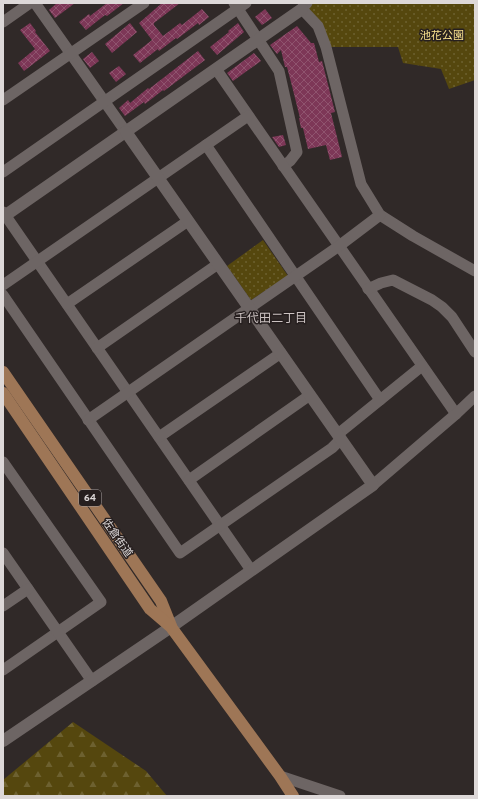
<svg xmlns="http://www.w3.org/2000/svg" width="478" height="799" viewBox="0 0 478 799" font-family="Overpass,'Noto Sans JP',sans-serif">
	<defs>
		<pattern id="forest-firs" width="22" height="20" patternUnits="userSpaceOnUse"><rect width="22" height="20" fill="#55470e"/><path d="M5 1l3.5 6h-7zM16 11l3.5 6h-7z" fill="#6d6130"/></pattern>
		<pattern id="park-dots" width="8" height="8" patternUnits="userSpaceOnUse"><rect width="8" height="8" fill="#55470e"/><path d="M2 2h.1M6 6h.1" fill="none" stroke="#6d6130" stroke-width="1.8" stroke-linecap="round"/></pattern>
		<pattern id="building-cross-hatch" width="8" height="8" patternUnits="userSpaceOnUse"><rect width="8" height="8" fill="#7d3757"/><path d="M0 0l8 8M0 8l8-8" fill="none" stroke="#8f536e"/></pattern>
	</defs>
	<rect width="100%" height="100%" fill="#302928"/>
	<path fill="url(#forest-firs)" d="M73 722 146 771 167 796H3V780Z"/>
	<g fill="url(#park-dots)">
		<path d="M307 3H475V80L449 89 441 69 403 63 398 47H326L303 7Z"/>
		<path d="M263 240 288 276 251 300 227 266Z"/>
	</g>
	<g fill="url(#building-cross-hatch)">
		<path d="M57 3H75L55 18 49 10Z"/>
		<path d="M107 3H124L107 16 105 15 86 30 79 22 89 14 90 16Z"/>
		<path d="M162 3H180L154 23V25L163 36 180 23 182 25 202 9 209 17 199 25 198 23 177 39 176 38 159 51 158 49 140 63 133 55 152 40 139 23Z"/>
		<path d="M265 9 272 18 262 25 255 17Z"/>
		<path d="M30 23 36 31 35 32 50 51 24 71 18 63 35 49 20 30Z"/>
		<path d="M130 23 137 32 112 53 105 44Z"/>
		<path d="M238 23 244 32 217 55 210 47 229 32 228 31Z"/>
		<path d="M297 26 311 43H314L319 62 322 61 335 112 331 113 342 157 330 160 326 145 308 149 303 128H301L299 118H300L292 86 287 67H285L281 50 277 54 270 45Z"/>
		<path d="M198 51 205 60 164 91 163 90 145 104 144 102 125 116 119 108 128 100 130 103 148 88 149 89Z"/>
		<path d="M92 52 99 61 90 68 83 59Z"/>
		<path d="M254 53 261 61 233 81 227 73Z"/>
		<path d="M119 66 126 74 116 82 109 73Z"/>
		<path d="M283 135 286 145 279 147 272 137Z"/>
	</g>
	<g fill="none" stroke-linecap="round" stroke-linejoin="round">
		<g stroke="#6d6564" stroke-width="11">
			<path d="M35 3 126 132"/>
			<path d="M234 3 279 71 297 152 290 161 283 166"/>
			<path d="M307 3 303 7 302 9 318 26 326 47 361 184 380 215 413 236 475 271"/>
			<path d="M3 22 30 3"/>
			<path d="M216 69 456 414"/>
			<path d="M3 100 144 3"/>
			<path d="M206 145 380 400"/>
			<path d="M3 172 246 3"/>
			<path d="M3 212 251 570"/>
			<path d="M3 285 248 116"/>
			<path d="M368 289 381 283 393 280 432 300 442 307 452 317 475 352"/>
			<path d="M3 295 180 553 332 448 341 439"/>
			<path d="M67 304 188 221"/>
			<path d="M97 348 218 264"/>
			<path d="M88 420 339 246 380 215"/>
			<path d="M338 434 422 366"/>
			<path d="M159 437 281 353"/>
			<path d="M3 462 101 602 3 670"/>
			<path d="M189 480 310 395"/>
			<path d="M373 485 456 414 475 396"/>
			<path d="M3 553 92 681"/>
			<path d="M3 606 28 589"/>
			<path d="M280 776 340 796"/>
		</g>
		<g stroke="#6d6564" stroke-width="12">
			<path d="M3 217 302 9"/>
			<path d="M3 741 171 627 373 485 126 132"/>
		</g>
		<g stroke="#9e7656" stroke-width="12">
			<path d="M3 372 161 601 171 626"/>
			<path d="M3 393 150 609 171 627 280 776 293 796"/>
		</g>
	</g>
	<g text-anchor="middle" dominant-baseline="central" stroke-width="3" stroke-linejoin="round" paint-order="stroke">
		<rect fill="#261f1f" stroke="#a6a0a0" stroke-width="1" x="79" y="490" width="22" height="16" rx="3"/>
		<g font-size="10" font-weight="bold" fill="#ddd8d8">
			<text x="90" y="498">64</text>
		</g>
		<g font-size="11" fill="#fae28e" stroke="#261f1f">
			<text x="442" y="36">池花公園</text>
		</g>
		<g font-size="11" fill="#ddd8d8" stroke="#261f1f">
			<text transform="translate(117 538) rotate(55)">佐倉街道</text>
		</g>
		<g font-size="12" fill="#ccc3c2" stroke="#261f1f">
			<text x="271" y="319">千代田二丁目</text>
		</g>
	</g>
	<rect width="478" height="799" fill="none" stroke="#ddd8d8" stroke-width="8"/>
</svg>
